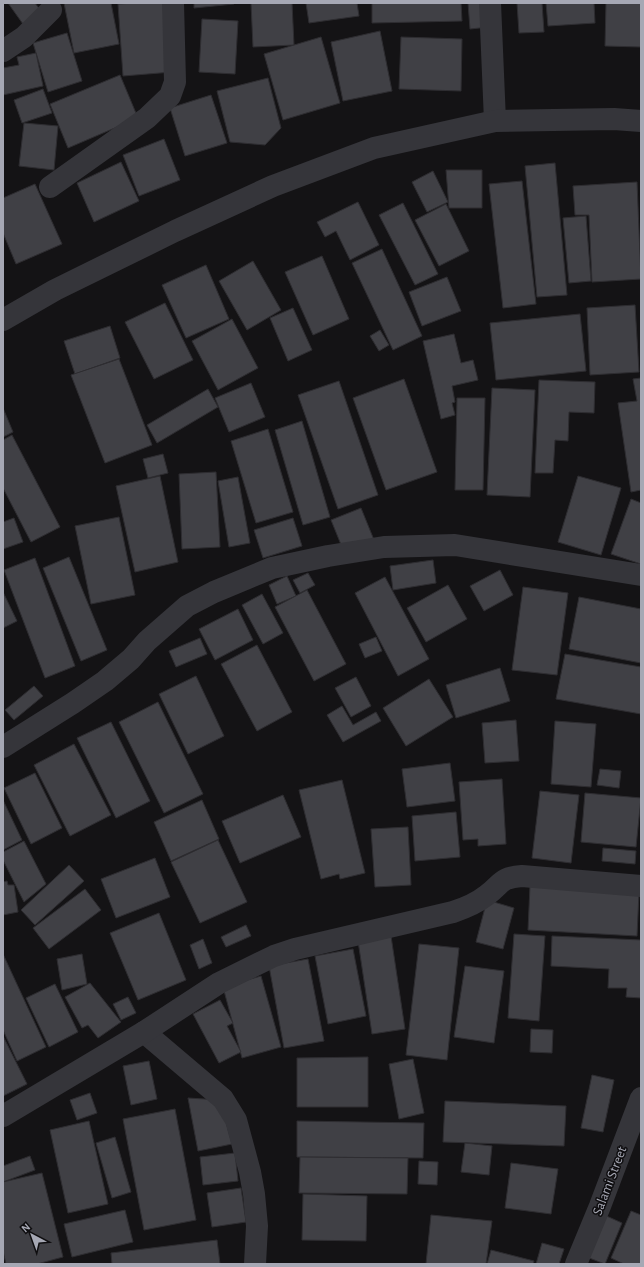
<svg xmlns="http://www.w3.org/2000/svg" width="644" height="1267" viewBox="0 0 644 1267" font-family="'Alegreya Sans',sans-serif">
	<rect width="100%" height="100%" fill="#141315"/>
	<g fill="#404045" stroke="#2e2d31">
		<path d="M8 3H35L41 11 23 24Z"/>
		<path d="M64 3H111L119 44 74 53Z"/>
		<path d="M134 3H168L172 72 123 76 118 4Z"/>
		<path d="M194 3H234V4L194 8Z"/>
		<path d="M251 3H292L294 45 253 47Z"/>
		<path d="M306 3H357L359 16 309 23Z"/>
		<path d="M372 3H461L462 21 372 23Z"/>
		<path d="M468 3H487L489 27 470 29Z"/>
		<path d="M517 3H542L544 32 519 33Z"/>
		<path d="M546 3H594L595 23 548 26Z"/>
		<path d="M606 3H641V47L605 46Z"/>
		<path d="M202 19 238 21 235 74 199 72Z"/>
		<path d="M380 31 392 91 343 101 331 42Z"/>
		<path d="M67 33 82 81 48 92 33 43Z"/>
		<path d="M321 37 340 103 283 120 264 54Z"/>
		<path d="M401 37 462 39 461 91 399 89Z"/>
		<path d="M36 53 43 86 3 95V68L19 65 17 57Z"/>
		<path d="M120 75 138 118 68 148 50 104Z"/>
		<path d="M268 78 281 128 265 145 230 142 217 91Z"/>
		<path d="M43 89 52 113 22 123 14 100Z"/>
		<path d="M211 95 227 143 185 156 170 108Z"/>
		<path d="M24 123 58 126 54 170 19 166Z"/>
		<path d="M164 139 180 180 139 196 123 155Z"/>
		<path d="M121 162 139 201 94 222 77 183Z"/>
		<path d="M555 163 567 295 537 297 525 166Z"/>
		<path d="M446 170H482V208H449Z"/>
		<path d="M433 171 448 202 427 212 412 182Z"/>
		<path d="M522 181 536 304 503 308 489 184Z"/>
		<path d="M637 182 641 279 592 282 589 215H575L573 186Z"/>
		<path d="M35 184 62 244 16 264 3 233V198Z"/>
		<path d="M358 202 379 245 350 260 336 231 325 237 317 222Z"/>
		<path d="M403 203 438 274 415 285 379 215Z"/>
		<path d="M446 204 469 251 439 266 415 220Z"/>
		<path d="M586 216 591 281 569 283 563 218Z"/>
		<path d="M382 249 422 336 393 350 352 263Z"/>
		<path d="M322 256 349 319 313 335 285 272Z"/>
		<path d="M253 261 281 310 247 330 219 281Z"/>
		<path d="M206 265 229 319 186 338 162 285Z"/>
		<path d="M447 277 461 311 422 326 409 292Z"/>
		<path d="M165 303 193 360 154 379 125 322Z"/>
		<path d="M635 305 639 372 590 375 587 308Z"/>
		<path d="M293 308 312 350 288 361 270 318Z"/>
		<path d="M580 314 586 371 496 380 490 323Z"/>
		<path d="M232 319 258 368 218 390 192 341Z"/>
		<path d="M110 326 120 358 75 374 64 341Z"/>
		<path d="M380 330 389 345 379 351 370 336Z"/>
		<path d="M454 334 461 363 473 360 478 380 452 386 455 402 452 403 455 415 441 419 423 341Z"/>
		<path d="M119 359 152 445 105 463 71 375Z"/>
		<path d="M641 378V490L631 492 618 403 637 401 633 379Z"/>
		<path d="M404 379 437 472 386 490 353 398Z"/>
		<path d="M539 380 595 382 594 413 569 412 568 441 555 440 553 473H535Z"/>
		<path d="M339 381 378 495 338 509 298 395Z"/>
		<path d="M251 383 265 417 229 432 215 398Z"/>
		<path d="M492 388 535 390 530 497 487 495Z"/>
		<path d="M208 389 218 407 157 443 147 425Z"/>
		<path d="M457 398H485L483 490H455Z"/>
		<path d="M3 408 13 432 3 437Z"/>
		<path d="M302 421 330 517 303 525 275 430Z"/>
		<path d="M268 429 293 512 256 523 231 441Z"/>
		<path d="M12 435 60 527 31 542 3 488V440Z"/>
		<path d="M163 454 168 473 148 478 143 459Z"/>
		<path d="M216 472 220 547 182 549 179 474Z"/>
		<path d="M160 476 178 562 135 572 116 486Z"/>
		<path d="M578 476 621 488 601 555 558 542Z"/>
		<path d="M238 477 250 543 229 547 218 481Z"/>
		<path d="M631 499 641 503V564L611 554Z"/>
		<path d="M361 508 374 540 344 552 331 520Z"/>
		<path d="M119 517 135 595 91 604 75 526Z"/>
		<path d="M14 518 23 542 3 549V522Z"/>
		<path d="M293 518 302 546 263 558 254 530Z"/>
		<path d="M69 557 107 650 81 661 43 568Z"/>
		<path d="M35 558 75 666 45 678 4 570Z"/>
		<path d="M433 560 436 583 393 590 390 566Z"/>
		<path d="M500 570 513 595 484 611 470 586Z"/>
		<path d="M308 573 315 585 300 593 293 580Z"/>
		<path d="M287 576 296 596 277 604 269 585Z"/>
		<path d="M385 577 429 659 398 676 355 593Z"/>
		<path d="M448 585 467 619 426 642 407 608Z"/>
		<path d="M523 587 568 593 557 675 512 670Z"/>
		<path d="M307 590 346 664 314 681 275 607Z"/>
		<path d="M3 592 17 621 3 628Z"/>
		<path d="M262 594 283 633 263 644 242 605Z"/>
		<path d="M579 597 641 609V663L569 649Z"/>
		<path d="M238 609 253 640 215 660 199 629Z"/>
		<path d="M376 637 382 651 365 658 359 644Z"/>
		<path d="M200 638 207 654 176 667 169 651Z"/>
		<path d="M257 645 292 712 257 731 221 664Z"/>
		<path d="M565 654 641 667V714L556 699Z"/>
		<path d="M500 668 510 701 456 718 446 685Z"/>
		<path d="M196 676 224 736 188 754 159 694Z"/>
		<path d="M356 677 371 706 351 717 335 688Z"/>
		<path d="M429 679 453 717 406 746 383 708Z"/>
		<path d="M34 686 43 696 14 720 5 710Z"/>
		<path d="M158 702 203 794 164 813 119 722Z"/>
		<path d="M342 706 353 725 376 712 381 721 343 742 327 715Z"/>
		<path d="M516 720 519 761 485 763 482 723Z"/>
		<path d="M555 721 596 724 591 787 551 784Z"/>
		<path d="M111 722 150 801 116 818 77 738Z"/>
		<path d="M74 744 111 815 70 836 34 765Z"/>
		<path d="M450 763 455 801 407 807 402 769Z"/>
		<path d="M600 769 621 771 619 788 597 785Z"/>
		<path d="M35 773 62 828 31 844 4 788Z"/>
		<path d="M502 779 506 844 478 846V839L463 840 459 782Z"/>
		<path d="M342 780 365 873 340 879 339 874 321 879 299 790Z"/>
		<path d="M540 791 579 795 571 863 532 858Z"/>
		<path d="M585 793 641 798 636 847 581 842Z"/>
		<path d="M283 795 301 837 240 863 222 821Z"/>
		<path d="M3 800 22 840 3 850Z"/>
		<path d="M202 800 219 839 171 861 154 822Z"/>
		<path d="M456 812 460 857 415 861 412 816Z"/>
		<path d="M408 827 411 885 375 887 371 829Z"/>
		<path d="M218 840 247 902 200 923 171 862Z"/>
		<path d="M24 841 46 884 24 902 3 860V852Z"/>
		<path d="M603 848 636 851 635 864 602 861Z"/>
		<path d="M155 858 170 897 116 918 101 879Z"/>
		<path d="M69 865 84 881 35 925 21 910Z"/>
		<path d="M7 881 8 885H14L18 912 3 915V882Z"/>
		<path d="M530 886 639 892 637 936 528 930Z"/>
		<path d="M85 889 101 910 49 949 33 928Z"/>
		<path d="M487 900 514 908 503 949 476 942Z"/>
		<path d="M159 913 186 980 138 1000 110 933Z"/>
		<path d="M246 925 251 936 226 947 221 937Z"/>
		<path d="M514 934 545 936 539 1021 508 1018Z"/>
		<path d="M391 936 405 1029 372 1034 358 941Z"/>
		<path d="M552 936 641 940V998L626 997 627 988H608L609 969 551 966Z"/>
		<path d="M203 939 212 963 199 969 190 945Z"/>
		<path d="M419 944 459 948 447 1060 406 1055Z"/>
		<path d="M353 949 366 1016 328 1024 315 956Z"/>
		<path d="M3 954 46 1047 17 1061 3 1030Z"/>
		<path d="M82 954 87 984 62 990 57 959Z"/>
		<path d="M308 959 324 1041 284 1048 269 966Z"/>
		<path d="M465 966 504 971 494 1043 454 1037Z"/>
		<path d="M261 976 281 1047 242 1058 223 987Z"/>
		<path d="M90 983 121 1022 98 1038 88 1025 82 1028 65 997Z"/>
		<path d="M55 984 78 1032 49 1047 26 998Z"/>
		<path d="M128 997 136 1013 121 1020 113 1004Z"/>
		<path d="M220 1000 233 1023 227 1026 241 1052 219 1063 193 1014Z"/>
		<path d="M531 1029 553 1030 552 1053 530 1052Z"/>
		<path d="M3 1036 27 1084 3 1096Z"/>
		<path d="M368 1057V1107H297V1058Z"/>
		<path d="M413 1059 424 1113 399 1119 389 1064Z"/>
		<path d="M149 1061 157 1099 131 1105 123 1066Z"/>
		<path d="M592 1075 614 1080 603 1132 581 1128Z"/>
		<path d="M90 1093 97 1113 77 1120 70 1100Z"/>
		<path d="M188 1098 220 1100 232 1144 198 1151Z"/>
		<path d="M445 1101 566 1106 564 1146 443 1142Z"/>
		<path d="M175 1109 196 1220 144 1230 123 1119Z"/>
		<path d="M89 1121 108 1204 68 1213 50 1130Z"/>
		<path d="M297 1121 424 1123 423 1158 297 1157Z"/>
		<path d="M115 1137 131 1192 112 1198 96 1143Z"/>
		<path d="M465 1143 492 1146 489 1175 461 1172Z"/>
		<path d="M235 1153 238 1181 203 1185 200 1157Z"/>
		<path d="M30 1156 35 1170 3 1182V1166Z"/>
		<path d="M300 1157 408 1158 407 1194 299 1193Z"/>
		<path d="M419 1161 438 1162 437 1185 418 1184Z"/>
		<path d="M511 1163 558 1169 551 1214 505 1208Z"/>
		<path d="M42 1173 63 1257 37 1264H6L3 1251V1182Z"/>
		<path d="M241 1188 246 1222 212 1227 207 1193Z"/>
		<path d="M303 1194 367 1196 366 1241 302 1240Z"/>
		<path d="M125 1210 133 1242 72 1257 64 1224Z"/>
		<path d="M631 1211 641 1215V1264H624L611 1258Z"/>
		<path d="M602 1214 622 1223 605 1264 584 1256Z"/>
		<path d="M431 1215 492 1221 486 1264H426Z"/>
		<path d="M217 1240 220 1264H112L111 1253Z"/>
		<path d="M542 1243 564 1249 559 1264H536Z"/>
		<path d="M491 1250 534 1261 533 1264H487Z"/>
	</g>
	<g fill="none" stroke-linecap="round" stroke-linejoin="round">
		<g stroke="#35353a" stroke-width="22">
			<path d="M490 3 495 121"/>
			<path d="M3 51 24 37 51 10"/>
			<path d="M50 187 147 118 170 96 175 82 173 3"/>
			<path d="M3 320 55 290 175 231 273 186 374 148 495 121 614 119 641 121"/>
			<path d="M3 747 73 703 105 681 131 659 147 641 187 606 214 592 272 568 328 556 384 547 455 545 641 575"/>
			<path d="M144 1032 223 1099 236 1120 250 1172 254 1194 257 1226 255 1264"/>
			<path d="M3 1116 144 1032 219 983 274 956 295 949 453 912C465 908 477 903 487 895 503 883 499 878 522 876L641 886"/>
			<path d="M576 1264 600 1206 641 1098"/>
		</g>
	</g>
	<g text-anchor="middle" dominant-baseline="central" stroke-width="3" stroke-linejoin="round" paint-order="stroke">
		<g font-size="14" fill="#a6a8b4" stroke="#0f0e10">
			<text transform="translate(610 1181) rotate(-69)">Salami Street</text>
		</g>
	</g>
	<rect width="644" height="1267" fill="none" stroke="#a6a8b4" stroke-width="8"/>
	<g transform="translate(32 1235) rotate(319)" stroke="#0f0e10" stroke-width="3" paint-order="stroke">
	<path d="M0-3L7 15L0 10L-7 15Z" fill="#a6a8b4"/>
	<text y="-6" font-size="11" font-weight="bold" text-anchor="middle" fill="#a6a8b4">N</text>
	</g>
</svg>
